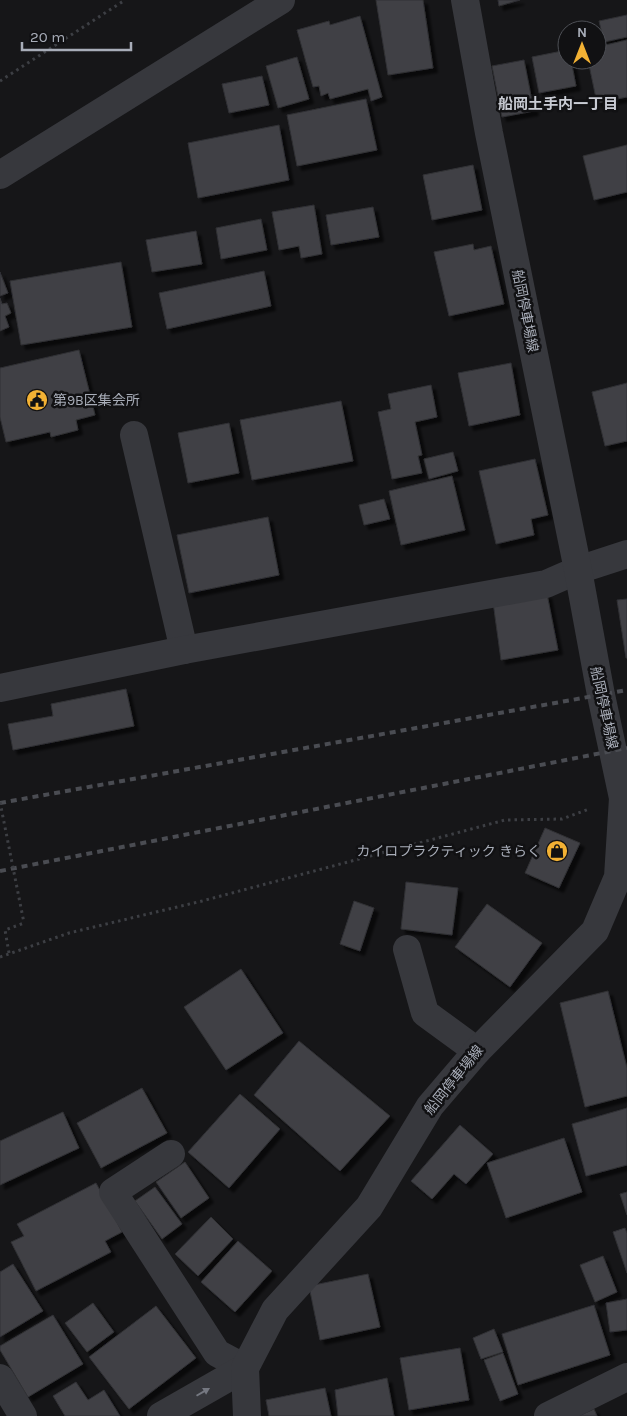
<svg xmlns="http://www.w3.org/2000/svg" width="627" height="1416" viewBox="0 0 627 1416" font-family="Karla,'Noto Sans JP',sans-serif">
	<defs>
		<filter id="shadow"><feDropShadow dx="4.5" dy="4.5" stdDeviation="1" flood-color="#0009"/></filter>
	</defs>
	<rect width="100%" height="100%" fill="#161618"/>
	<g fill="#404145" stroke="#303034" filter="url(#shadow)">
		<path d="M376 0H423L433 68 388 75Z"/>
		<path d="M498 0H520L499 6Z"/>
		<path d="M627 15V37L604 42 599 21Z"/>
		<path d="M360 16 382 97 371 101 368 89 330 99 328 93 321 96 319 86 313 87 297 30 329 21 330 25Z"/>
		<path d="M627 40V97L597 103 588 60H597V47Z"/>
		<path d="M567 50V60H571L576 86 539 93 532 57Z"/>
		<path d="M297 57 309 99 278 108 266 66Z"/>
		<path d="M524 60 534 111 502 117 492 66Z"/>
		<path d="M262 76 269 105 229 113 222 84Z"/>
		<path d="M366 99 377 150 297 166 287 115Z"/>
		<path d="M279 125 289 180 198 198 188 143Z"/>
		<path d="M627 145V192L594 200 583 156Z"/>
		<path d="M473 165 482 210 432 220 423 175Z"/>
		<path d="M314 205 322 254 301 258 299 246 279 250 272 212Z"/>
		<path d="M373 207 379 237 331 245 326 215Z"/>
		<path d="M261 219 267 250 221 259 216 228Z"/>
		<path d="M196 231 202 264 152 272 146 240Z"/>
		<path d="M473 244 474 250 491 246 504 304 449 316 434 252Z"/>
		<path d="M121 262 132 327 21 345 10 281Z"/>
		<path d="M264 271 271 306 167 329 159 293Z"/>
		<path d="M0 272 8 293 0 296Z"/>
		<path d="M0 298 2 304 7 303 11 313 5 316 9 327 0 331Z"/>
		<path d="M79 350 95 415 76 420 78 430 51 437 50 432 6 442 0 417V368Z"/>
		<path d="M511 363 520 415 469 426 458 373Z"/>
		<path d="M627 383V441L605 446 592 392Z"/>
		<path d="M431 385 437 417 415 422 422 455 418 456 422 473 392 479 378 412 391 409 388 394Z"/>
		<path d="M341 401 353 461 252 480 240 420Z"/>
		<path d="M229 423 239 473 188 483 178 433Z"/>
		<path d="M453 452 458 471 429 479 424 459Z"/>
		<path d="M535 459 548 515 531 519 534 535 496 544 479 471Z"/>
		<path d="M452 476 465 530 401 545 389 491Z"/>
		<path d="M384 499 390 519 364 525 359 505Z"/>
		<path d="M268 517 279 575 189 593 177 535Z"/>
		<path d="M547 594 558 650 501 660 493 602Z"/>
		<path d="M627 599V658H626L617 600Z"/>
		<path d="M126 689 134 726 13 750 8 724 53 716 51 704Z"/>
		<path d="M545 828 580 843 559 888 525 873Z"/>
		<path d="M406 882 458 888 452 935 401 929Z"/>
		<path d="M354 901 374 908 360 951 340 944Z"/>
		<path d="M487 904 542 943 510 987 455 947Z"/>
		<path d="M241 969 283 1033 226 1070 184 1007Z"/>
		<path d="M608 991 627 1068V1096L585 1107 560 1003Z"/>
		<path d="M299 1041 390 1116 340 1171 254 1095Z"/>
		<path d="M142 1088 167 1133 101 1168 77 1123Z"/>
		<path d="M240 1094 280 1129 229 1188 188 1152Z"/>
		<path d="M627 1108V1165L586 1176 572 1124Z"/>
		<path d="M63 1112 79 1148 0 1185V1141Z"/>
		<path d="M460 1125 493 1154 466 1184 454 1174 432 1199 411 1181Z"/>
		<path d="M564 1138 582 1192 506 1218 487 1163Z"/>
		<path d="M185 1162 209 1198 181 1218 156 1182Z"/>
		<path d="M96 1183 122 1232 105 1241 111 1252 36 1291 11 1242 24 1236 17 1224Z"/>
		<path d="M155 1187 182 1224 162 1239 135 1201Z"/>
		<path d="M627 1192V1215L620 1194Z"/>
		<path d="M211 1217 233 1239 198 1276 175 1254Z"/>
		<path d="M625 1228 627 1233V1273L613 1232Z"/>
		<path d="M238 1241 272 1271 235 1312 201 1282Z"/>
		<path d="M603 1256 617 1292 595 1302 580 1265Z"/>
		<path d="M13 1264 43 1311 0 1337V1272Z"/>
		<path d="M368 1274 380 1327 320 1340 309 1286Z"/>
		<path d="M627 1299V1330L610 1332 606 1303Z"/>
		<path d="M93 1303 114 1332 87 1352 65 1323Z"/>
		<path d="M594 1305 610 1355 518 1385 502 1334Z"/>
		<path d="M156 1306 196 1358 129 1409 89 1357Z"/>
		<path d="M53 1315 83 1364 28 1397 0 1350V1346Z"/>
		<path d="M494 1329 503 1352 481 1359 473 1338Z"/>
		<path d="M460 1348 469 1400 409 1410 400 1358Z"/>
		<path d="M503 1353 518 1394 500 1401 484 1360Z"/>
		<path d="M387 1378 394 1416H338L335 1390Z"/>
		<path d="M76 1382 88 1400 104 1390 120 1416H65L53 1396Z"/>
		<path d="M325 1388 331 1416H269L266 1400Z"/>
		<path d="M594 1409 597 1416H579Z"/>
	</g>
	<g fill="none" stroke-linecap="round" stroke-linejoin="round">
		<g stroke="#3d3f44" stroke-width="3" stroke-dasharray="2.5 4" stroke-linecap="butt">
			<path d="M0 81 125 0"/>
			<path d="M9 953 5 930 24 923"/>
			<path d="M0 957 69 933 202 901 505 820 562 819 589 809"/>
		</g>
		<g stroke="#37383d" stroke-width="28">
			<path d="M0 175 281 0"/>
			<path d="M134 435 184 650"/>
			<path d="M0 688 184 650 546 584 578 570 627 554"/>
			<path d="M407 949 425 1013 477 1051"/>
			<path d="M171 1154 113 1192 217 1353 245 1368"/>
			<path d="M0 1378 23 1416"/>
			<path d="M161 1416 245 1368"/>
			<path d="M548 1416 627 1377"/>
		</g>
		<path stroke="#37383d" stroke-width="28" d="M247 1416 245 1368 275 1310 369 1207 430 1106 477 1051 595 931 618 877 623 798 601 695 578 570 489 133 465 0"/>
		<g stroke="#4a4c52" stroke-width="4" stroke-dasharray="6 5" stroke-linecap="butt">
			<path d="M0 803 627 690"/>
			<path d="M0 871 627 748"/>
		</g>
		<path stroke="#3d3f44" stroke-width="3" stroke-dasharray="2.5 4" stroke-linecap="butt" d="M0 802 24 923"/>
	</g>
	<defs><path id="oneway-solid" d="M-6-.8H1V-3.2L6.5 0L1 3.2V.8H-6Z" transform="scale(1.25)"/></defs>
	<use fill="#757881" href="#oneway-solid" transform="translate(203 1392) rotate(-30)"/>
	<defs>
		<g id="civic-disc" transform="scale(1.125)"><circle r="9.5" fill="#f2b134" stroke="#111113"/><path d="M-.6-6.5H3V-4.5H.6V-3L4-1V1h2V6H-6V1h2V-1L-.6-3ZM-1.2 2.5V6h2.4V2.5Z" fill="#111"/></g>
		<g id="shop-disc" transform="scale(1.125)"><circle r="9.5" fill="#f2b134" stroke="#111113"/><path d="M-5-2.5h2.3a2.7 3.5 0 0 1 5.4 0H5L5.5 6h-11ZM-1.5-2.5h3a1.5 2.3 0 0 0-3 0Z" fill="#111"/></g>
	</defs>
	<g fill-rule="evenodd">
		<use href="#civic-disc" x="37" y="400"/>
		<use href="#shop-disc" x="557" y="851"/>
	</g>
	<g text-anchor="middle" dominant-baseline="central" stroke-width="5" stroke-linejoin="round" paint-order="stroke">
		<g font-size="14" fill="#a8adb8" stroke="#111113">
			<text transform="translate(525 311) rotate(79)">船岡停車場線</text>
			<text transform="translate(604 708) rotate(78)">船岡停車場線</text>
			<text transform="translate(454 1080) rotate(-51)">船岡停車場線</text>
		</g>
		<g font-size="14" fill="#a8adb8" stroke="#111113" text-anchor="start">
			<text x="53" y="400">第9B区集会所</text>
			<text x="541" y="851" text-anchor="end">カイロプラクティック きらく</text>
		</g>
		<g font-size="15" font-weight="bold" fill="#c9ccd4" stroke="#111113">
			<text x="558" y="104">船岡土手内一丁目</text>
		</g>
	</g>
	<g transform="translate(582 45)"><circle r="24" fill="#111113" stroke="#4d4f55"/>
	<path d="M0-4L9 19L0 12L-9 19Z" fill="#f2b134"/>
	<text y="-8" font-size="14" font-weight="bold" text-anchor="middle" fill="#a8adb8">N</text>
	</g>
	<path d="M22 42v8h109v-8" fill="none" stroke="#a8adb8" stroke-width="2.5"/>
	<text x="30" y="42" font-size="15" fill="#a8adb8" stroke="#111113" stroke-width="4" paint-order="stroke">20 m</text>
</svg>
